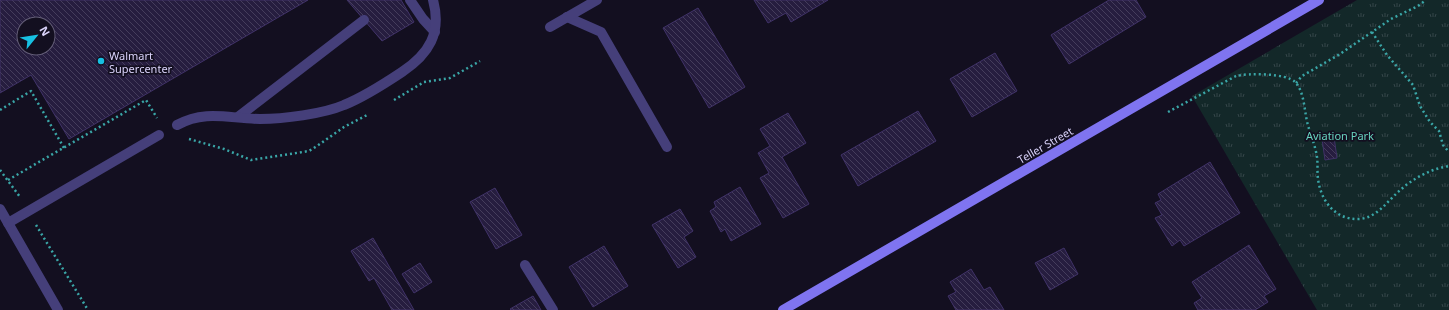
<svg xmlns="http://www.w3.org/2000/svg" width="1449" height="310" viewBox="0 0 1449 310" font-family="'Noto Sans',sans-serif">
	<defs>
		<pattern id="park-tufts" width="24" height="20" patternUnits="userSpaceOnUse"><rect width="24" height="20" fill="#132829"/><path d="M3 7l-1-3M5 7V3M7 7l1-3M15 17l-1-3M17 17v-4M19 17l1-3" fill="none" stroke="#354649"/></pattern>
		<pattern id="building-back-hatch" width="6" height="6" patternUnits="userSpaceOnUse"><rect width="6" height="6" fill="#261d3f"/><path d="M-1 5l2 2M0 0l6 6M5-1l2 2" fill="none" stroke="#453d5c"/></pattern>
	</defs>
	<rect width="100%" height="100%" fill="#130f20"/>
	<path fill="url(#park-tufts)" d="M1357 0H1449V310H1317L1192 96Z"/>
	<g fill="url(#building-back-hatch)" stroke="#403268" fill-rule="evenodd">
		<path d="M0 0H308L69 139 31 75 0 93ZM24 24H48V48H24Z"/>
		<path d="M347 0H401L414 22 382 41Z"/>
		<path d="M754 0H828L791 22 786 13 768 23Z"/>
		<path d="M1109 0H1136L1146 17 1069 64 1051 35Z"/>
		<path d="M698 8 745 87 709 108 663 28Z"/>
		<path d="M995 53 1017 91 972 117 950 79Z"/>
		<path d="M918 111 936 141 858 186 841 155Z"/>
		<path d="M788 113 806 143 782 157 809 204 783 218 760 178 769 173 758 153 770 146 760 129Z"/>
		<path d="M1334 137 1337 158 1325 160 1322 139Z"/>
		<path d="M1210 162 1240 213 1184 246 1180 240 1172 246 1155 218 1162 215 1155 203 1161 200 1158 194Z"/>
		<path d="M740 187 761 224 731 241 725 229 721 232 710 211 716 207 714 202Z"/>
		<path d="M495 188 522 235 496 249 470 202Z"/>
		<path d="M680 209 693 231 684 237 696 257 678 268 652 225Z"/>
		<path d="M373 238 414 310H392L374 278 369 281 351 251Z"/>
		<path d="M1249 245 1276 289 1264 296 1268 302 1255 310H1198L1194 303 1202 298 1192 282Z"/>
		<path d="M604 246 628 286 593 307 569 267Z"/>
		<path d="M1064 248 1078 274 1050 290 1035 263Z"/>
		<path d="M420 263 432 282 414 293 402 274Z"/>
		<path d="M971 269 984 290 990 287 1004 310H956L948 296 956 292 950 282Z"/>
		<path d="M533 296 541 310H511L510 309Z"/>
	</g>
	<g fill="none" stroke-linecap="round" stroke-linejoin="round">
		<g stroke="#3aa6a7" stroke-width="2.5" stroke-dasharray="2 3" stroke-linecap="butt">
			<path d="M1372 32 1387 55 1413 85 1420 106 1430 122 1439 131 1443 145 1449 152"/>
			<path d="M1296 83 1302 76 1340 54 1391 19 1418 6 1426 0"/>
			<path d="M394 100 424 82 450 78 480 61"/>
			<path d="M0 110 31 91 64 148"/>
			<path d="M1168 112 1236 76C1248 73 1286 73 1295 82 1303 90 1304 105 1306 116 1308 130 1315 143 1317 157 1318 164 1317 172 1318 179 1321 201 1335 220 1359 219 1376 218 1386 203 1398 192 1412 179 1430 169 1449 166"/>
			<path d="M189 139 224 149 251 160 309 151 317 146 344 127 369 114"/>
			<path d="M0 170 20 197"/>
			<path d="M8 180 146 100 157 118"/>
			<path d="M36 225 88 310"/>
		</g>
		<g stroke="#453f7a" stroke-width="10">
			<path d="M410 0 423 19 435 32"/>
			<path d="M567 17 601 32 667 147"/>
			<path d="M238 117 364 20"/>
			<path d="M177 125C206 109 230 119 260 119 283 119 323 114 344 105 364 97 384 84 402 72 429 54 442 33 433 0"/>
			<path d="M0 209 58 310"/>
			<path d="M8 223 159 135"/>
			<path d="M525 265 553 310"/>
		</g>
		<path stroke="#453f7a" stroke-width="10" d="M550 27 597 0"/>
		<path stroke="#7f74f0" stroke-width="10" d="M783 310 1319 0"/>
	</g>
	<circle fill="#17c0e2" stroke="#130f20" stroke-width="1.5" cx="101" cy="61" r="4"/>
	<g text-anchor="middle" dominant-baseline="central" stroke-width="3.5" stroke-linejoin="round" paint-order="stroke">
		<g font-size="11" fill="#dad3fa" stroke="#130f20" text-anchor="start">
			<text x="109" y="55">Walmart<tspan x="109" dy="13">Supercenter</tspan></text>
		</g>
		<g font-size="11" fill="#67d2be" stroke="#130f20">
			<text x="1340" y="135">Aviation Park</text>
		</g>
		<g font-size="11" fill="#dad3fa" stroke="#130f20">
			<text transform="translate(1045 145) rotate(-30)">Teller Street</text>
		</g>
	</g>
	<g transform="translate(36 36) rotate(60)"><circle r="19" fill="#130f20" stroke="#635d77"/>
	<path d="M0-3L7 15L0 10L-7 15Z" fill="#17c0e2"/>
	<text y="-6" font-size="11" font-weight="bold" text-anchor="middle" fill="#dad3fa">N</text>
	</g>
</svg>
